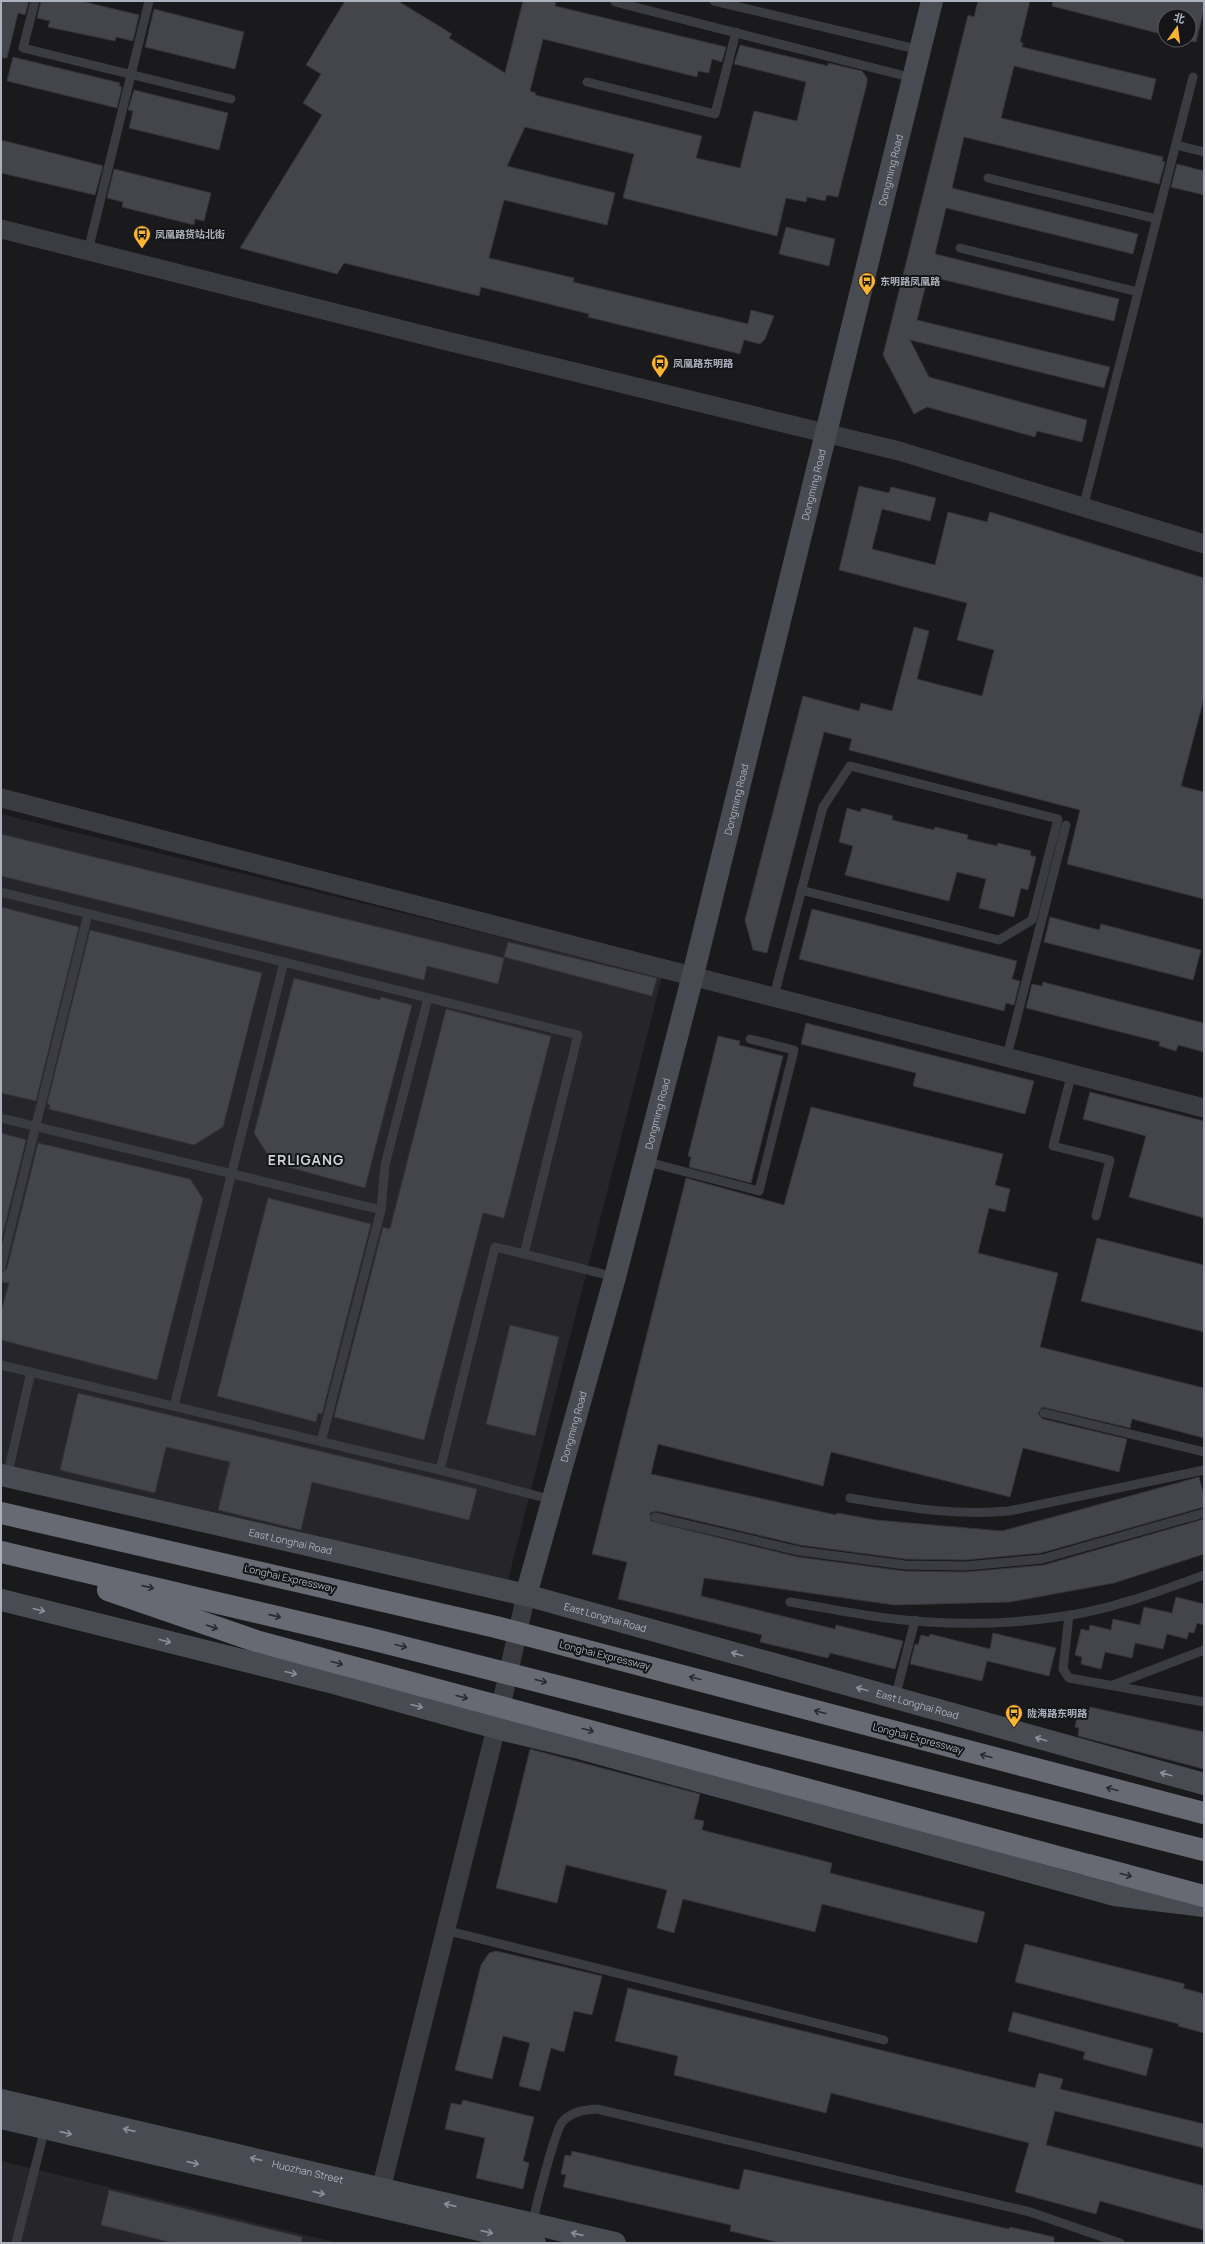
<svg xmlns="http://www.w3.org/2000/svg" width="1205" height="2244" viewBox="0 0 1205 2244" font-family="Manrope,'Noto Sans SC',sans-serif">
	<rect width="100%" height="100%" fill="#1a1a1d"/>
	<g fill="#26262a">
		<path d="M1 814 662 977 508 1580 1 1466Z"/>
		<path d="M1 2161 338 2243H1Z"/>
	</g>
	<g fill="#44454a" stroke="#343439">
		<path d="M1 1H29L25 15 18 13 7 58H1Z"/>
		<path d="M41 1H81L139 15 133 41 116 37 115 41 48 27 50 21 37 18Z"/>
		<path d="M345 1H398L452 34 449 38 505 73 523 1H556L555 6 726 47 722 62 712 59 709 73 698 71 697 77 543 39 530 91 536 93 535 95 702 136 696 158 740 168 754 111 797 121 806 82 734 64 740 45 828 66V63L862 71 867 78V83L838 197 827 195 825 201 807 197 806 202 786 198 777 236 623 198 634 154 525 127 507 166 615 193 607 225 504 200 489 258 574 278 573 282 748 324 751 310 774 316 765 339 760 344 744 340 740 354 588 317 589 314 481 287 479 296 344 263 337 274 240 248 322 115 303 103 321 74 306 65Z"/>
		<path d="M978 1H1030L1020 42 1023 43 1022 47 1156 79 1151 100 1014 66 1001 118 1163 157 1162 161 1165 162 1159 184 964 137 952 188 1138 234 1133 254 946 208 935 254 1119 299 1114 321 928 276 917 320 1110 367 1104 388 910 340 929 377 1087 420 1082 442 1037 431 1035 437 927 407 914 414 883 355 968 15 974 17Z"/>
		<path d="M1053 1H1204V9L1196 42 1186 40H1189V16H1165V35L1052 6Z"/>
		<path d="M154 9 244 32 235 69 145 47Z"/>
		<path d="M13 57 120 83 119 86 122 87 117 108 7 81Z"/>
		<path d="M134 90 228 113 219 150 129 128 133 111 128 110Z"/>
		<path d="M1 140 100 165 103 166 95 195 1 173Z"/>
		<path d="M1177 164 1204 171V195L1171 187Z"/>
		<path d="M114 169 211 193 204 221 195 219 194 225 122 207 123 202 107 198Z"/>
		<path d="M786 227 835 239 829 266 779 254Z"/>
		<path d="M859 486 889 493 891 487 936 498 930 521 882 509 872 549 935 565 948 512 987 522 990 512 1204 578V698L1181 786 1204 792V899L1067 864 1080 810 849 750 852 739 824 732 767 953 753 950 745 920 803 696 859 711 861 703 892 711 914 627 929 631 917 679 982 696 994 650 957 640 967 603 839 570Z"/>
		<path d="M847 808 860 812 862 808 893 816 892 820 934 830 935 827 968 835 967 839 997 846 998 843 1031 851 1030 855 1036 857 1028 890 1021 888 1014 917 979 908 986 879 957 872 949 901 845 875 853 846 839 842Z"/>
		<path d="M1 834 504 958 498 984 427 966 424 980 1 876Z"/>
		<path d="M1 907 79 927 36 1101 1 1093Z"/>
		<path d="M812 909 1017 961 1012 979 1020 981 1014 1005 1006 1003 1004 1011 799 959Z"/>
		<path d="M1050 917 1099 930 1101 924 1201 950 1193 980 1044 942Z"/>
		<path d="M90 930 262 973 223 1127 194 1145 49 1109 50 1105 47 1104Z"/>
		<path d="M508 942 657 978 652 996 504 957Z"/>
		<path d="M294 978 380 1000 381 997 412 1005 365 1188 273 1163 254 1133Z"/>
		<path d="M1043 982 1204 1023V1052L1178 1045 1176 1051 1159 1046 1160 1042 1026 1008 1032 984 1042 986Z"/>
		<path d="M446 1009 551 1036 504 1218 483 1213 424 1440 334 1417 383 1227 390 1229Z"/>
		<path d="M806 1023 1034 1081 1025 1114 913 1086 916 1073 801 1044Z"/>
		<path d="M718 1036 740 1041 739 1045 783 1056 751 1183 689 1167 691 1157 688 1156Z"/>
		<path d="M1090 1092 1204 1121V1218L1129 1197 1146 1136 1083 1119Z"/>
		<path d="M811 1107 1003 1154 995 1185 1010 1189 1005 1212 989 1208 978 1253 1058 1273 1040 1347 1204 1388V1438L1132 1419 1130 1428 1042 1407 1038 1414 1043 1419 1127 1439 1119 1472 1023 1448 1010 1497 831 1452 823 1486 658 1444 651 1474 836 1515 837 1513 876 1520 1002 1531 1199 1477 1204 1496V1507L1041 1553 965 1560 905 1559 800 1545 656 1511 650 1513 651 1521 798 1557 904 1571 965 1572 1044 1565 1204 1519V1554L1114 1583 1010 1602 894 1605 704 1578 701 1596 835 1629 836 1625 903 1641 895 1669 830 1653 828 1658 760 1642 762 1635 618 1599 627 1562 592 1554 686 1178 784 1205Z"/>
		<path d="M1 1133 26 1140 1 1242Z"/>
		<path d="M38 1143 190 1179 203 1199 157 1380 1 1340V1312L9 1283 1 1282V1273L7 1268Z"/>
		<path d="M268 1198 371 1224 322 1414 318 1413 316 1422 217 1396Z"/>
		<path d="M1097 1238 1204 1265V1332L1081 1301Z"/>
		<path d="M510 1325 559 1337 535 1436 486 1424Z"/>
		<path d="M78 1393 477 1489 469 1520 312 1482 301 1530 218 1510 230 1462 166 1447 155 1493 60 1470Z"/>
		<path d="M1176 1597 1204 1604V1625L1197 1623 1194 1633 1189 1632 1187 1639 1167 1634 1163 1649 1135 1643 1132 1658 1105 1652 1101 1669 1081 1664 1082 1657 1075 1655 1081 1629 1089 1631 1090 1625 1111 1630 1113 1619 1140 1625 1144 1607 1172 1613Z"/>
		<path d="M993 1633 1056 1648 1049 1676 987 1661 982 1681 910 1664 915 1644 918 1645 921 1635 929 1637 930 1634 990 1649Z"/>
		<path d="M1090 1707 1204 1732V1769L1078 1736 1079 1728 1075 1727 1079 1708 1089 1711Z"/>
		<path d="M530 1749 700 1794 694 1819 704 1821 702 1830 832 1863 830 1873 985 1912 977 1943 822 1904 815 1932 683 1899 674 1933 657 1928 667 1890 566 1865 557 1903 496 1888Z"/>
		<path d="M1025 1944 1185 1984 1183 1988 1204 1994V2033L1178 2026 1179 2024 1015 1982Z"/>
		<path d="M496 1951 602 1976 592 2015 574 2011 564 2052 551 2048 540 2091 519 2086 530 2043 503 2036 492 2079 455 2070 481 1965 489 1953Z"/>
		<path d="M628 1988 1035 2088 1039 2073 1063 2079 1060 2089 1204 2124V2148L1055 2111 1046 2145 1204 2186V2230L1100 2201 1096 2214 1015 2192 1029 2143 831 2093 826 2113 674 2075 678 2056 615 2041Z"/>
		<path d="M1013 2012 1153 2049 1146 2076 1083 2059 1085 2052 1008 2031Z"/>
		<path d="M463 2100 534 2117 523 2161 529 2163 523 2189 476 2178 485 2138 445 2129 451 2103 461 2105Z"/>
		<path d="M572 2151 739 2190 744 2169 1009 2229 1010 2227 1054 2237V2243H781L730 2231 731 2225 563 2187 566 2175 561 2174 565 2155 571 2156Z"/>
		<path d="M109 2190 302 2237V2243H173L101 2225Z"/>
	</g>
	<g fill="none" stroke-linecap="round" stroke-linejoin="round">
		<g stroke="#3b3c42" stroke-width="9">
			<path d="M35 1 23 48 231 99"/>
			<path d="M714 1 920 50"/>
			<path d="M615 2 913 78"/>
			<path d="M587 82 715 114 736 32"/>
			<path d="M1176 145 1204 152"/>
			<path d="M988 178 1157 219"/>
			<path d="M960 248 1138 292"/>
			<path d="M88 251 149 1"/>
			<path d="M1083 508 1193 77"/>
			<path d="M1 892 578 1035 524 1254 495 1247 440 1470"/>
			<path d="M774 996 823 807 850 766 1058 819 1032 920 999 940 801 890"/>
			<path d="M1007 1056 1066 825"/>
			<path d="M1072 1073 1053 1146 1110 1160 1096 1216"/>
			<path d="M1 1118 381 1210"/>
			<path d="M644 1161 759 1191 794 1050 750 1039"/>
			<path d="M524 1254 615 1277"/>
			<path d="M1 1267 88 914"/>
			<path d="M1 1365 440 1470 553 1500"/>
			<path d="M174 1406 284 962"/>
			<path d="M1044 1413 1204 1452"/>
			<path d="M321 1442 381 1210 385 1165 428 998"/>
			<path d="M7 1477 31 1372"/>
			<path d="M850 1498C905 1507 952 1516 1009 1511L1204 1470"/>
			<path d="M655 1517 799 1551 905 1565 965 1566 1042 1559 1204 1513"/>
			<path d="M790 1602C822 1607 854 1614 886 1618 941 1625 1003 1625 1058 1617 1107 1611 1158 1592 1204 1575"/>
			<path d="M1069 1615 1063 1669 1069 1678 1204 1702"/>
			<path d="M1113 1685 1204 1650"/>
			<path d="M895 1698 915 1620"/>
			<path d="M445 1930 884 2040"/>
			<path d="M532 2224C536 2207 555 2129 563 2121 573 2111 584 2110 597 2109L1030 2212 1120 2243"/>
			<path d="M16 2243 45 2128"/>
		</g>
		<g stroke="#3b3c42" stroke-width="19">
			<path d="M1 229 447 341 899 451 1204 544"/>
			<path d="M1 798 1204 1108"/>
			<path d="M381 2189 496 1728 526 1595"/>
		</g>
		<g stroke="#494b52" stroke-width="22">
			<path id="s1" d="M1 1475 526 1595 1204 1784"/>
			<path id="s2" d="M526 1595 615 1277 693 975 932 1"/>
			<path d="M1 1600 326 1681 496 1728 575 1747 1114 1895 1204 1906"/>
			<path id="s3" d="M1 2100 615 2243"/>
			<path d="M1 2118 535 2243"/>
		</g>
		<path stroke="#676a73" stroke-width="22" d="M1088 1865 1204 1896"/>
		<g stroke="#676a73" stroke-width="22">
			<path d="M1 1513 496 1627 1204 1813"/>
			<path d="M1 1552 371 1639 1204 1850"/>
			<path d="M108 1590 256 1641 1088 1865"/>
		</g>
	</g>
	<defs><path id="oneway-shaft" d="M-6 0H5M1.5-3L5.5 0L1.5 3" fill="none" stroke-width="1.6" stroke-linecap="round" stroke-linejoin="round"/></defs>
	<g stroke="#2a2a2f">
		<use href="#oneway-shaft" transform="translate(148 1587) rotate(13)"/>
		<use href="#oneway-shaft" transform="translate(275 1616) rotate(13)"/>
		<use href="#oneway-shaft" transform="translate(212 1627) rotate(19)"/>
		<use href="#oneway-shaft" transform="translate(401 1646) rotate(14)"/>
		<use href="#oneway-shaft" transform="translate(337 1663) rotate(15)"/>
		<use href="#oneway-shaft" transform="translate(695 1678) rotate(-166)"/>
		<use href="#oneway-shaft" transform="translate(541 1681) rotate(14)"/>
		<use href="#oneway-shaft" transform="translate(462 1697) rotate(15)"/>
		<use href="#oneway-shaft" transform="translate(820 1712) rotate(-165)"/>
		<use href="#oneway-shaft" transform="translate(588 1730) rotate(15)"/>
		<use href="#oneway-shaft" transform="translate(986 1756) rotate(-165)"/>
		<use href="#oneway-shaft" transform="translate(1112 1789) rotate(-165)"/>
		<use href="#oneway-shaft" transform="translate(1126 1875) rotate(15)"/>
	</g>
	<g stroke="#898e98">
		<use href="#oneway-shaft" transform="translate(39 1610) rotate(14)"/>
		<use href="#oneway-shaft" transform="translate(165 1641) rotate(14)"/>
		<use href="#oneway-shaft" transform="translate(737 1654) rotate(-164)"/>
		<use href="#oneway-shaft" transform="translate(291 1673) rotate(14)"/>
		<use href="#oneway-shaft" transform="translate(862 1689) rotate(-164)"/>
		<use href="#oneway-shaft" transform="translate(417 1706) rotate(15)"/>
		<use href="#oneway-shaft" transform="translate(1041 1739) rotate(-164)"/>
		<use href="#oneway-shaft" transform="translate(1166 1774) rotate(-164)"/>
		<use href="#oneway-shaft" transform="translate(129 2130) rotate(-167)"/>
		<use href="#oneway-shaft" transform="translate(66 2133) rotate(13)"/>
		<use href="#oneway-shaft" transform="translate(256 2159) rotate(-167)"/>
		<use href="#oneway-shaft" transform="translate(193 2163) rotate(13)"/>
		<use href="#oneway-shaft" transform="translate(319 2193) rotate(13)"/>
		<use href="#oneway-shaft" transform="translate(450 2205) rotate(-167)"/>
		<use href="#oneway-shaft" transform="translate(487 2232) rotate(13)"/>
		<use href="#oneway-shaft" transform="translate(577 2234) rotate(-167)"/>
	</g>
	<defs>
		<g id="bus-pin" transform="scale(0.9)"><path d="M0 17L-7.5 6A9.5 9.5 0 1 1 7.5 6Z" fill="#fcb433" stroke="#151518"/><path d="M-5-6H5V4H4V6H2V4H-2V6H-4V4H-5ZM-3.5-4V0h7V-4ZM-3.5 1.2v1.5H-2V1.2ZM2 1.2v1.5H3.5V1.2Z" fill="#111"/></g>
	</defs>
	<g fill-rule="evenodd">
		<use href="#bus-pin" x="142" y="234"/>
		<use href="#bus-pin" x="867" y="281"/>
		<use href="#bus-pin" x="660" y="363"/>
		<use href="#bus-pin" x="1014" y="1713"/>
	</g>
	<g text-anchor="middle" dominant-baseline="central" stroke-width="4" stroke-linejoin="round" paint-order="stroke">
		<g font-size="10" fill="#acb2bd" stroke="#151518">
			<text stroke="none"><textPath href="#s2" startOffset="1471">Dongming Road</textPath></text>
			<text stroke="none"><textPath href="#s2" startOffset="1147">Dongming Road</textPath></text>
			<text stroke="none"><textPath href="#s2" startOffset="823">Dongming Road</textPath></text>
			<text stroke="none"><textPath href="#s2" startOffset="499">Dongming Road</textPath></text>
			<text stroke="none"><textPath href="#s2" startOffset="175">Dongming Road</textPath></text>
			<text stroke="none"><textPath href="#s1" startOffset="297">East Longhai Road</textPath></text>
			<text transform="translate(290 1578) rotate(13)">Longhai Expressway</text>
			<text stroke="none"><textPath href="#s1" startOffset="621">East Longhai Road</textPath></text>
			<text transform="translate(605 1655) rotate(14)">Longhai Expressway</text>
			<text stroke="none"><textPath href="#s1" startOffset="945">East Longhai Road</textPath></text>
			<text transform="translate(918 1738) rotate(15)">Longhai Expressway</text>
			<text stroke="none"><textPath href="#s3" startOffset="315">Huozhan Street</textPath></text>
		</g>
		<g font-size="10" font-weight="bold" fill="#acb2bd" stroke="#151518" text-anchor="start">
			<text x="155" y="234">凤凰路货站北街</text>
			<text x="880" y="281">东明路凤凰路</text>
			<text x="673" y="363">凤凰路东明路</text>
			<text x="1027" y="1713">陇海路东明路</text>
		</g>
		<g font-size="14" font-weight="bold" letter-spacing="1" fill="#cdd1d8" stroke="#151518">
			<text x="306" y="1159">ERLIGANG</text>
		</g>
	</g>
	<rect width="1205" height="2244" fill="none" stroke="#acb2bd" stroke-width="4"/>
	<g transform="translate(1177 28) rotate(14)"><circle r="19" fill="#151518" stroke="#51545a"/>
	<path d="M0-3L7 15L0 10L-7 15Z" fill="#fcb433"/>
	<text y="-6" font-size="11" font-weight="bold" text-anchor="middle" fill="#acb2bd">北</text>
	</g>
</svg>
